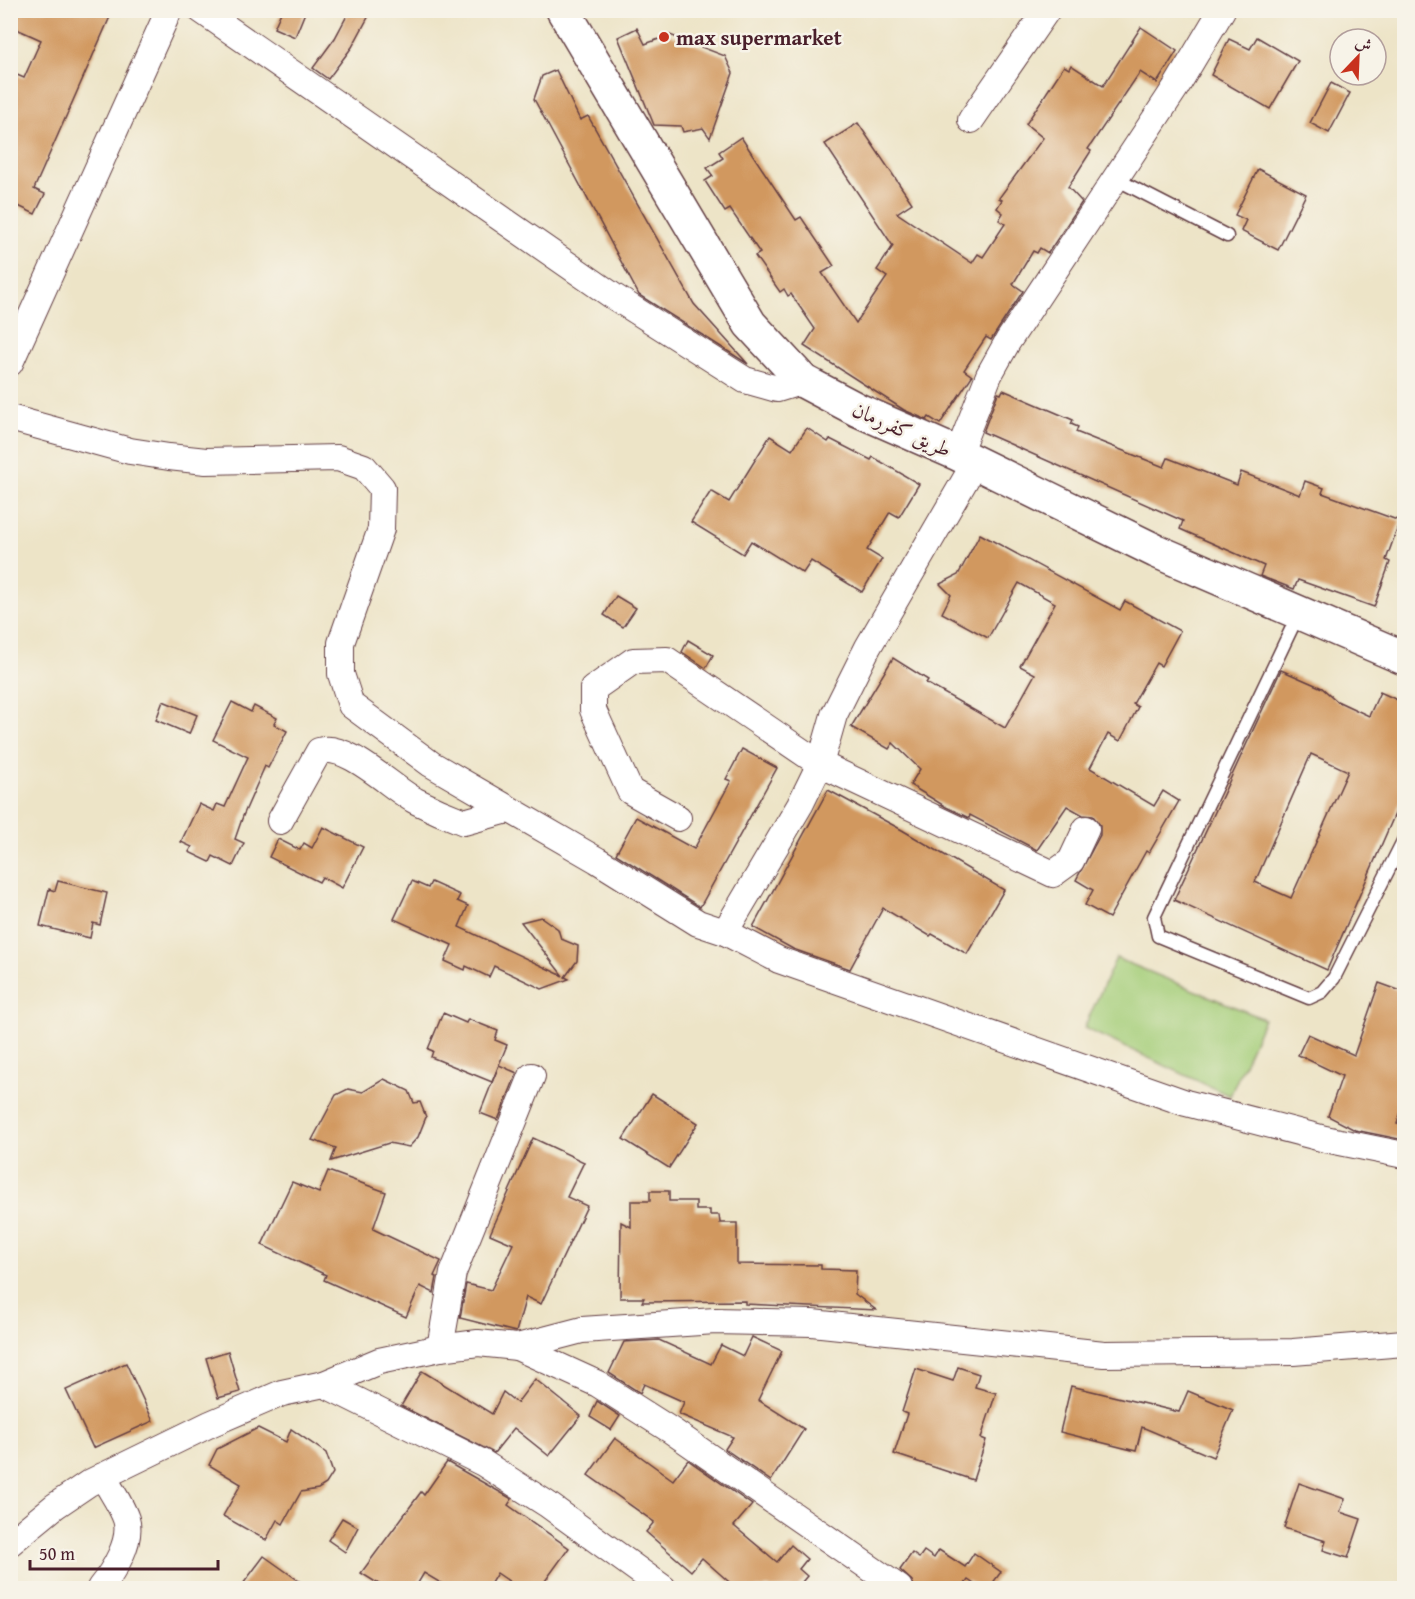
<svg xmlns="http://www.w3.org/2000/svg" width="1415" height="1599" viewBox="0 0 1415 1599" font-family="'Gentium Book Plus',Amiri,serif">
	<rect width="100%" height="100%" fill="#f7f3e8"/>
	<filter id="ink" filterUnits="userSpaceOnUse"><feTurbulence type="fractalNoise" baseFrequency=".0167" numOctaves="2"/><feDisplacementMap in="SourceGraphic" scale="12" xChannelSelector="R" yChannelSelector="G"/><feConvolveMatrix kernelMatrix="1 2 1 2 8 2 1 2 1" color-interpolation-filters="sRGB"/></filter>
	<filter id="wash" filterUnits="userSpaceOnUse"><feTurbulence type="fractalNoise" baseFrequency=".008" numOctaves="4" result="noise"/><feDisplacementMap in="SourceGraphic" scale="24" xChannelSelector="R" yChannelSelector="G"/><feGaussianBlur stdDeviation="1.35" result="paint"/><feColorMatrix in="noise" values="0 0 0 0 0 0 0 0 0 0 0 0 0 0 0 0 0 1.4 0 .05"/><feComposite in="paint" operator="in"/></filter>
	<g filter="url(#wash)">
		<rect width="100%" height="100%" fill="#ede4c7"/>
		<path fill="#a5ce79" stroke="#787652" stroke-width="1.5" d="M1116 958 1264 1019 1230 1096 1084 1028Z"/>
		<g id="blocks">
			<g fill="#d1985f" fill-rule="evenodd">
				<path d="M17 10H113L34 189 45 194 35 214 10 202V72L24 78 41 40 10 26Z"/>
				<path d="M282 10H306L295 37 274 28Z"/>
				<path d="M350 10H372L352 47 328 79 313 68 335 38Z"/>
				<path d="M1141 27 1177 51 1157 83 1140 72 1088 149 1091 151 1068 187 1082 202 1048 253 1040 248 1037 253 1033 251 1013 284 1023 291 991 340 986 337 964 370 972 376 940 424 929 417 927 420 904 410 804 346 815 329 791 294 788 296 784 289 780 292 755 256 760 253 730 209 725 212 705 181 713 176 707 168 723 158 719 152 741 137 796 220 801 217 834 266 822 273 856 323 887 277 877 270 893 246 825 144 858 123 912 203 897 213 972 263 978 254 983 257 1005 224 999 220 1003 213 997 208 1002 200 999 198 1043 138 1026 124 1064 66 1069 69 1071 65 1103 86Z"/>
				<path d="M637 28 645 44 670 35 725 56 733 73 710 138 703 128 683 132 681 126 654 125 618 37Z"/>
				<path d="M1257 37 1298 61 1270 109 1211 75 1229 39 1250 49Z"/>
				<path d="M556 70 580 120 588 116 694 304 748 364 639 295 534 99 542 76Z"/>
				<path d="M1331 83 1350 93 1329 133 1310 123Z"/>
				<path d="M1258 169 1306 194 1278 250 1241 231 1246 220 1235 215Z"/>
				<path d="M1003 390 1073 420 1071 424 1078 427 1076 432 1164 467 1168 458 1237 485 1241 472 1300 495 1305 481 1324 488 1322 493 1400 521 1386 560 1390 562 1374 607 1298 580 1294 589 1260 576 1264 566 1180 529 1183 521 983 432 998 393 1001 394Z"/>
				<path d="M807 428 828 442 830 439 871 460 873 457 919 484 899 517 890 512 867 550 882 559 862 592 811 561 803 573 751 541 743 554 691 522 711 491 729 502 770 436 792 450Z"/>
				<path d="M980 534 1120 610 1125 601 1180 631 1161 666 1156 663 1133 704 1138 707 1120 741 1108 734 1090 768 1154 806 1163 791 1179 801 1149 853 1146 851 1109 918 1085 905 1093 890 1076 880 1100 835V825L1093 816 1083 815 1067 806 1037 850 970 815 969 818 946 807 910 785 920 769 893 743 889 749 851 727 893 658 928 680 926 683 1005 728 1035 674 1020 666 1055 603 1019 583 988 638 942 613 951 595 940 584 958 575Z"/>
				<path d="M616 596 636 608 623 627 604 615Z"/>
				<path d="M688 640 713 655 706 668 682 652Z"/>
				<path d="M1281 670 1322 688 1337 701 1369 716 1380 692 1404 703V793L1327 970 1174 900ZM1311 754 1348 771 1291 898 1255 882Z"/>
				<path d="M163 701 197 715 189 734 156 720Z"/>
				<path d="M232 702 251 712 254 706 277 718 274 724 287 731 268 768 265 766 243 816 235 839 244 843 233 866 213 856 210 862 189 852 192 847 181 842 199 804 214 811 217 804 225 807 248 757 213 740Z"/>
				<path d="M742 749 777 768 700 907 616 854 636 817 694 849 731 781 726 779Z"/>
				<path d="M828 790 902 830 1004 890 967 954 932 934 930 936 883 908 850 969 793 949 753 927Z"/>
				<path d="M323 827 363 847 342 888 322 877 319 882 269 857 278 839 300 850 304 843 312 848Z"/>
				<path d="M58 881 107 893 100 925 93 923 90 938 40 926 49 889 55 891Z"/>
				<path d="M412 881 428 888 431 882 460 895 457 901 468 906 459 927 563 976 521 922 541 917 558 929 561 939 578 946 577 961 565 977 569 979 542 989 494 966 489 977 466 966 465 970 445 961 452 945 394 919Z"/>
				<path d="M1379 983 1404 992V1102L1397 1124 1404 1126 1399 1139 1355 1130 1328 1116 1342 1076 1298 1055 1308 1034 1354 1055Z"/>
				<path d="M443 1013 466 1023 468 1019 498 1031 495 1040 507 1045 492 1082 431 1057 433 1051 428 1049Z"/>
				<path d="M499 1065 517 1073 498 1120 480 1113Z"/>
				<path d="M384 1079 409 1091 414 1103 420 1102 426 1117 418 1137 409 1147 389 1143 331 1161 336 1148 312 1140 336 1095 348 1089 363 1092Z"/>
				<path d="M652 1094 698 1123 669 1168 623 1139Z"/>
				<path d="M533 1138 584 1162 567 1197 587 1206 541 1304 526 1297 516 1332 460 1318 466 1284 491 1290 513 1244 490 1234Z"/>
				<path d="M328 1171 386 1192 373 1229 441 1261 434 1276 437 1277 434 1293 420 1286 406 1317 324 1280 326 1275 262 1245 292 1182 319 1193Z"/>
				<path d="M650 1191H669V1201H696V1210H710V1215H719L720 1223H737V1264L821 1265V1269L856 1270 855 1294 876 1310 745 1304V1301L642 1302 644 1298H620L621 1222 631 1227V1201H650Z"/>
				<path d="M752 1337 782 1351 758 1400 804 1429 771 1481 725 1449 733 1437 679 1414 684 1402 644 1384 640 1393 609 1373 624 1342 659 1340 711 1364 721 1345 743 1356Z"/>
				<path d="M228 1351 240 1392 218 1398 206 1358Z"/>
				<path d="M126 1363 153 1421 93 1448 66 1390Z"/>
				<path d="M958 1367 979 1374 975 1387 996 1393 981 1438 986 1440 973 1480 894 1454 907 1414 902 1412 916 1369 953 1381Z"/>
				<path d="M422 1371 492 1414 503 1392 517 1403 535 1379 581 1416 549 1456 514 1428 494 1453 401 1406Z"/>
				<path d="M1071 1386 1179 1412 1188 1391 1233 1410 1213 1457 1142 1427 1136 1451 1060 1432Z"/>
				<path d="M597 1401 620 1416 611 1430 590 1417Z"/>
				<path d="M258 1428 286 1442 291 1429 326 1453 333 1473 326 1484 318 1489 301 1492 283 1524 277 1520 266 1540 223 1516 241 1484 209 1465 217 1449Z"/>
				<path d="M615 1438 673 1480 688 1460 752 1505 734 1526 777 1562 791 1545 807 1559 799 1569 807 1576 797 1588H736L702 1558 691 1571 646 1532 654 1522 588 1475Z"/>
				<path d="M447 1462 512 1499 508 1505 569 1548 540 1588H519L497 1573 488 1588H449L424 1573 415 1588H385L361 1573 421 1492 424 1495Z"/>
				<path d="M1299 1483 1345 1499 1340 1512 1361 1519 1348 1558 1323 1550 1326 1541 1284 1528Z"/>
				<path d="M342 1518 358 1527 345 1552 328 1540Z"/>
				<path d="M939 1550 965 1567 974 1553 1001 1572 989 1588H980L968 1580 962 1588H914L912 1581 900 1570 912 1553 919 1558 924 1551 934 1558Z"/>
				<path d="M264 1556 309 1588H240Z"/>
			</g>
		</g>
	</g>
	<g filter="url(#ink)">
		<use href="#blocks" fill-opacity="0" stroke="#623d42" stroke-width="1.5"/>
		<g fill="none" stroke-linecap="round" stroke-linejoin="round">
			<g stroke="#623d42" stroke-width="15">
				<g id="service">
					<path d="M1116 179 1227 236"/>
					<path d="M1298 615 1154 917 1158 936 1309 998 1322 992 1334 978 1404 839"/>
				</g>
			</g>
			<g stroke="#623d42" stroke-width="28">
				<g id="minor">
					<path d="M201 10 613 296 745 380 777 389 803 381"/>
					<path d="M971 120 1047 10"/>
					<path d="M10 363 169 10"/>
					<path d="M10 418 130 451 169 457 206 461 338 458 364 467 382 488 381 529 341 643V674L351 705 431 764 597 860 698 923 725 932 800 805 820 764 834 715 868 647 975 463"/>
					<path d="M958 454 989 375 1008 341 1176 87 1222 10"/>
					<path d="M678 818 630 791 593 710V689L633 661 667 660 820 764 1053 874 1071 861 1086 829"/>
					<path d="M280 821 319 751C347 742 391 788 416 801 432 809 448 816 464 822L508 810"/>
					<path d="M725 932 779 960 1186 1103 1325 1139 1404 1155"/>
					<path d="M517 1347 598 1384 672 1431 899 1588"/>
					<path d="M440 1348 453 1273 532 1076"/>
					<path d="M324 1384 483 1463 547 1504 663 1588"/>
					<path d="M10 1543 55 1506 89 1483 210 1424 282 1393 324 1384 379 1361 440 1348 478 1343 517 1347 582 1330 715 1321 812 1323 1104 1354 1293 1352 1404 1343"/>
					<path d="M100 1588C113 1572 133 1541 126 1519 121 1504 110 1490 103 1476"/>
				</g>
			</g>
			<g stroke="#623d42" stroke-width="36">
				<path id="secondary" d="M563 10 750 324 803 381 858 410 958 454 1156 551 1404 658"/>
			</g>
			<use href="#service" stroke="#fff" stroke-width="12"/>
			<use href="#minor" stroke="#fff" stroke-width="26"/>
			<use href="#secondary" stroke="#fff" stroke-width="33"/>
		</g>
	</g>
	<circle fill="#c8321e" stroke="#f7f3e8" stroke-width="2" cx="664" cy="37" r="6"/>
	<g text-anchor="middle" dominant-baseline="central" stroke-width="5" stroke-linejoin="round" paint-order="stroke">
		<g font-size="21" font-weight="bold" fill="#4a1f2b" stroke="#f7f3e8" text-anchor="start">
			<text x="676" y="37">max supermarket</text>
		</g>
		<g font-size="21" fill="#4a1f2b" stroke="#f7f3e8">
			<text transform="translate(902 429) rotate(24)">طريق كفررمان</text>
		</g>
	</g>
	<rect width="1415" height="1599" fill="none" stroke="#f7f3e8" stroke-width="36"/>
	<g transform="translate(1358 57) rotate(23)"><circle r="28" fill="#f7f3e8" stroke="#b29e9c" stroke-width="1.5"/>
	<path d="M0-4.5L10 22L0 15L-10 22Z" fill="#c8321e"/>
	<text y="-9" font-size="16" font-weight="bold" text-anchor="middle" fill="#4a1f2b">ش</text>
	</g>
	<path d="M30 1560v9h188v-9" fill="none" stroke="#4a1f2b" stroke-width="3"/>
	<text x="39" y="1560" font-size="18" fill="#4a1f2b" stroke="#f7f3e8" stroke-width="4.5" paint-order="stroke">50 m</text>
</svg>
